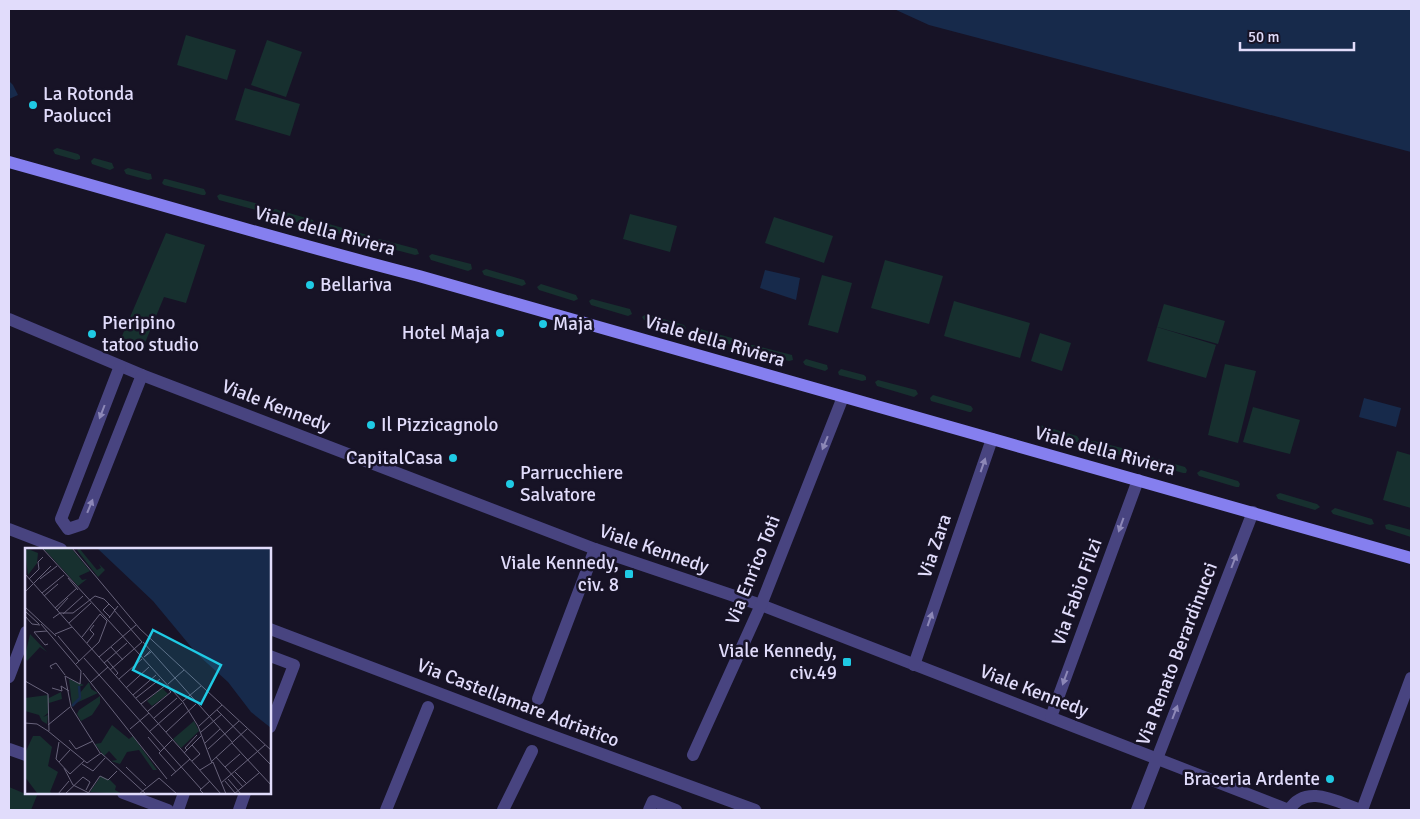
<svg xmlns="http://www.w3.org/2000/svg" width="1420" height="819" viewBox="0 0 1420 819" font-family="Signika,sans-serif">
	<rect width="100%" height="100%" fill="#171326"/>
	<g fill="#17302f">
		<path d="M186 35 236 50 227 80 177 65Z"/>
		<path d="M267 40 302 52 286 97 251 85Z"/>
		<path d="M245 88 300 104 290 136 235 120Z"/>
		<path d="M57 148 78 154 80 156V159L76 160 55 154 53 150Z"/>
		<path d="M94 158 112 163 114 168 110 170 92 164 91 161Z"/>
		<path d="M128 168 151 174 152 179 148 180 126 174 124 170Z"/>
		<path d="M164 179H166L204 189 206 193 205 195H202L164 185 162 183Z"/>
		<path d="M220 194 259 204 260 209 256 210 219 200 217 196Z"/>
		<path d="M275 209 313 220 315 225 311 226 273 216 271 212Z"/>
		<path d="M630 214 677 226 670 252 623 239Z"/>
		<path d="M774 217 833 236 824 263 765 243Z"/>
		<path d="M329 224 367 235 369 240 365 241 327 230 325 227Z"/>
		<path d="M166 233 205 245 186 303 164 297 142 350 119 343Z"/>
		<path d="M376 239H379L417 249 419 254 415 255 377 245 376 243Z"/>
		<path d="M432 254 471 264 472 269 468 271 431 260 429 256Z"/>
		<path d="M885 260 943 276 929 324 871 308Z"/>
		<path d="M486 269 524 280 526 284 522 286 484 275 482 271Z"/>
		<path d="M822 275 852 283 838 333 808 325Z"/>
		<path d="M541 284 576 295 578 299 574 301 539 290 537 287Z"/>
		<path d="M592 299 630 309 632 314 628 316 591 305 589 301Z"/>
		<path d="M954 301 1030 323 1020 358 944 336Z"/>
		<path d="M1164 304 1225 321 1218 344 1157 327Z"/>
		<path d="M646 314 684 325 686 328 685 331H682L644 320 642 317Z"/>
		<path d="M1157 327 1216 345 1206 378 1147 361Z"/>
		<path d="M700 329 739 340 741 343 739 346H736L699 336 697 332Z"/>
		<path d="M1040 333 1071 343 1062 371 1031 361Z"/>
		<path d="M751 345H753L792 355 793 360 789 361 752 351 750 348Z"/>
		<path d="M806 359 827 365 828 369 825 371 805 365 803 362Z"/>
		<path d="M1225 364 1256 371 1238 443 1208 435Z"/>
		<path d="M841 369 864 375 866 377V380L862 381 839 375 838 372Z"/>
		<path d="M878 380 916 390 918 394 914 397 877 386 875 382Z"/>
		<path d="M933 395 971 406 973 409 971 412H969L931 401 930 398Z"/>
		<path d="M1253 407 1300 420 1290 454 1243 442Z"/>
		<path d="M1040 425 1077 436 1079 439 1078 442H1075L1038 431 1036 428Z"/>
		<path d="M1091 441H1094L1130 450 1132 455 1128 457 1092 447 1091 444Z"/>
		<path d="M1397 451 1411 455V508L1383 500Z"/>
		<path d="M1147 456 1185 467 1187 470 1186 473H1183L1146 462 1144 459Z"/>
		<path d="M1201 470 1238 481 1240 484 1239 487H1236L1199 476 1197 473Z"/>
		<path d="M1280 493 1317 504 1320 507 1315 510 1278 499 1276 495Z"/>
		<path d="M1335 508 1372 519 1374 524 1370 525 1333 514 1331 511Z"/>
		<path d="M1389 524 1411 530V537L1386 529 1385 525Z"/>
		<path d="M9 787 28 795 30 793H38L31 810H9Z"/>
	</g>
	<g fill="#172a4b">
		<path d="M894 9H1411V152L929 25Z"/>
		<path d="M9 81 13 85 18 95 9 99Z"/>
		<path d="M765 270 800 278 796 300 760 288Z"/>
		<path d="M1364 398 1401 408 1396 427 1359 417Z"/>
	</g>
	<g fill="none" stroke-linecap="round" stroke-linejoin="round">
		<g stroke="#484480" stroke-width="12">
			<path d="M9 319 142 375 595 549 761 605 1289 810"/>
			<path d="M120 366 61 519 68 529 83 524 142 375"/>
			<path d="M9 529 61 549"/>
			<path d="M270 629 528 727 755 810"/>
			<path d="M270 656 294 665 270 727"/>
			<path d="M914 665 992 439"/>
			<path d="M9 677 26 632"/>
			<path d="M538 699 595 549"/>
			<path d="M1051 717 1138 480"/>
			<path d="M9 749 26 755"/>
			<path d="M693 755 761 605 843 397"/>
			<path d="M123 793 168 810"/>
			<path d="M178 810 184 793"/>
			<path d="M239 810 245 793"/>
			<path d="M386 810 428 707"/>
			<path d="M503 810 532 751"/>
			<path d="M649 810 653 801 676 810"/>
			<path d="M1137 810 1253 512"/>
			<path d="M1289 810C1306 783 1337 802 1361 810"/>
			<path d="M1362 810 1411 678"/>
		</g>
		<path stroke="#857fef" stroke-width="12" d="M9 162C146 200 282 241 419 276L1411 558"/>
	</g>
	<defs><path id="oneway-solid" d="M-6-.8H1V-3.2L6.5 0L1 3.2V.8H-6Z" transform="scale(1.25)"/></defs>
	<g fill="#8d88b7">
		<use href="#oneway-solid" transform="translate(102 412) rotate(111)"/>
		<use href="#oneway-solid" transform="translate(825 443) rotate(112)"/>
		<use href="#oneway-solid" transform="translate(983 465) rotate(-71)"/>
		<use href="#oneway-solid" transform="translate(90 506) rotate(-68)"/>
		<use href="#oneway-solid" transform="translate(1121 525) rotate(110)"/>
		<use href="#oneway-solid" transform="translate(1234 561) rotate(-69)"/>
		<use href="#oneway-solid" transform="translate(930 619) rotate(-71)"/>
		<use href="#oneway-solid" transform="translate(1065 678) rotate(110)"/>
		<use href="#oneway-solid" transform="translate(1175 712) rotate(-69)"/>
	</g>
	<g fill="#1fcae4" stroke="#171326" stroke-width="2">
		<circle cx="33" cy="105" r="5"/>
		<circle cx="310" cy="285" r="5"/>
		<circle cx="543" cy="324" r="5"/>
		<circle cx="500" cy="333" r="5"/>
		<circle cx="92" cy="334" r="5"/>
		<circle cx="371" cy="425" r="5"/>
		<circle cx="453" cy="458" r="5"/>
		<circle cx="510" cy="484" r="5"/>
		<rect x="624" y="569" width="10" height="10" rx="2.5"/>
		<rect x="842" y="657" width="10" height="10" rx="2.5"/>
		<circle cx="1330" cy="779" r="5"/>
	</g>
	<g text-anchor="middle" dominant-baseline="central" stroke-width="5" stroke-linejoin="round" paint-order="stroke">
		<g font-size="19" fill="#e1dcfb" stroke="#171326" text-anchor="start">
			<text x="43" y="94">La Rotonda<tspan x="43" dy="22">Paolucci</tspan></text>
			<text x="320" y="285">Bellariva</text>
			<text x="102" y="323">Pieripino<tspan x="102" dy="22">tatoo studio</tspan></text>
			<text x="553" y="324">Maja</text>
			<text x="490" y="333" text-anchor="end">Hotel Maja</text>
			<text x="381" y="425">Il Pizzicagnolo</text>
			<text x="443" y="458" text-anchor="end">CapitalCasa</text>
			<text x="520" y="473">Parrucchiere<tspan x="520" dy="22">Salvatore</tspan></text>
			<text x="619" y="563" text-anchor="end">Viale Kennedy,<tspan x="619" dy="22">civ. 8</tspan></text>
			<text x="837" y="651" text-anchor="end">Viale Kennedy,<tspan x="837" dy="22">civ.49</tspan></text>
			<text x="1320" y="779" text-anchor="end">Braceria Ardente</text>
		</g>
		<g font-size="19" fill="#e1dcfb" stroke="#171326">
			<text transform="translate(325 231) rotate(15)">Viale della Riviera</text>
			<text transform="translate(715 341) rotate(16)">Viale della Riviera</text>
			<text transform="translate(276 406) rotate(21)">Viale Kennedy</text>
			<text transform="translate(1105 451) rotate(15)">Viale della Riviera</text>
			<text transform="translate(935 546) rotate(-71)">Via Zara</text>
			<text transform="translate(654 549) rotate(19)">Viale Kennedy</text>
			<text transform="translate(753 570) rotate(-68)">Via Enrico Toti</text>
			<text transform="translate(1077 592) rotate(-70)">Via Fabio Filzi</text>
			<text transform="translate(1177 654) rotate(-69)">Via Renato Berardinucci</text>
			<text transform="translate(1034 691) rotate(21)">Viale Kennedy</text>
			<text transform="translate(518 703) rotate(21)">Via Castellamare Adriatico</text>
		</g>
	</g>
	<g transform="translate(25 548)">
		<rect width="246" height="246" fill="#171326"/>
		<path d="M18 0H46L65 23 54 28 57 32 62 31 53 38ZM54 0 72 22 76 20 74 16 80 22 73 29 52 2ZM3 1 13 5 12 15 3 27 0 3ZM5 86 22 104 15 99 2 113 0 108ZM44 131 59 137 54 139 55 145 64 134 66 141 73 145 47 157ZM137 140 143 146 127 158 122 153ZM36 144 37 151 24 155 23 165 18 169 23 167 22 176 17 173 14 167 0 163V150L23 147 24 150ZM75 148V155L67 167 56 173 52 166 54 162ZM169 173 174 183 156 200 148 191ZM87 177 104 191 108 188 132 222H128L114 202 102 204 95 216 86 213 92 212 84 203 79 208 70 196 76 195ZM8 188H15L27 199 23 218 33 224 25 244 28 246 12 245 0 229V205ZM76 228 85 232 91 238 90 242 97 246 65 244Z" fill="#17302f"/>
		<path d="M72 0H246V180L226 164 203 134 172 106 128 53Z" fill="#172a4b"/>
		<path fill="none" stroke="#172a4b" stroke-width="2.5" d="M47 158 55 150 54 138"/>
		<path fill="none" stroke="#68637b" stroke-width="1" d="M17 0 158 154 173 178 187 215M47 0 115 81 247 203M0 26 196 246M43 30 53 42M4 31 14 21 13 14 18 9M15 31 32 18M0 44 26 18M17 45 39 27M19 48 33 36M84 56 78 62 85 69M0 59 31 88M30 60 52 40M32 62 43 50M89 62 117 94M0 63 14 76M38 66 58 48M0 68 7 76 15 77M28 70 35 65H48L70 48 79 51 90 62M84 70 93 58M44 75 66 55M16 76 56 123 55 136 40 128 46 159 75 205M22 83 9 84 20 97 23 96M30 86 47 79M33 88 54 113M118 94 207 194M62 95 69 86 65 82 69 77M86 99 98 112M125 103 119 109 126 104M74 109 111 77M59 110 176 241M82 112 93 125 90 128M79 115 102 95M51 116 74 94 82 73 75 66 57 89M27 121 25 118 31 115 40 127M85 122 117 94M58 125 142 231M94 131 117 111M0 133 23 146 24 183M66 134 83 119M143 136 159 122M27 140 37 143 36 138 44 143M101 140 124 119M108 147 131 127M111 150 135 131M158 153 176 138M116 156 141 137M192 162 247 218M123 163 146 144 144 142M129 170 152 150M0 175 12 176 23 183 62 215 76 205 121 246M23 177 45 159M174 178 197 157M105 181 124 165M124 184 157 155M141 184 171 156M176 184 197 166M123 189 135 203M148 191 134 205 151 224M44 192 51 201 68 193M34 194 31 211 45 226 59 213M180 195 195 181M207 195 247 238M183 201 214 173M162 202 160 200 172 187M159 205 176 188M191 209 218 239M167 213 175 206 167 197M187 213 222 181M34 214 45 202M57 216 68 223 80 210M101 219 121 238M200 219 215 206M39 220 48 237 66 246M175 222 188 214 201 246M210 224 221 235M146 228 165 211M203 231 216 246M200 233 210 245M196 235 240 197M64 244 75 228 83 232 92 223M33 246 44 233M40 246 58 229 65 234 61 242M114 246 134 230 152 246M179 246 175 242 185 233M209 246 234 225"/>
		<path fill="#1fcae4" fill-opacity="0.15" stroke="#1fcae4" stroke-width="2.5" d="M128 82 196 117 176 156 108 122Z"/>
		<rect width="246" height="246" fill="none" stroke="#e1dcfb" stroke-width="2.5"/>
	</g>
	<rect width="1420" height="819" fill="none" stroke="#e1dcfb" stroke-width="20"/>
	<path d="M1240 42v8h114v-8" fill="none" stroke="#e1dcfb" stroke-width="2.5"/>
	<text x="1248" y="42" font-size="15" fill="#e1dcfb" stroke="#171326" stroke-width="4" paint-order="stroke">50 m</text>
</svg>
